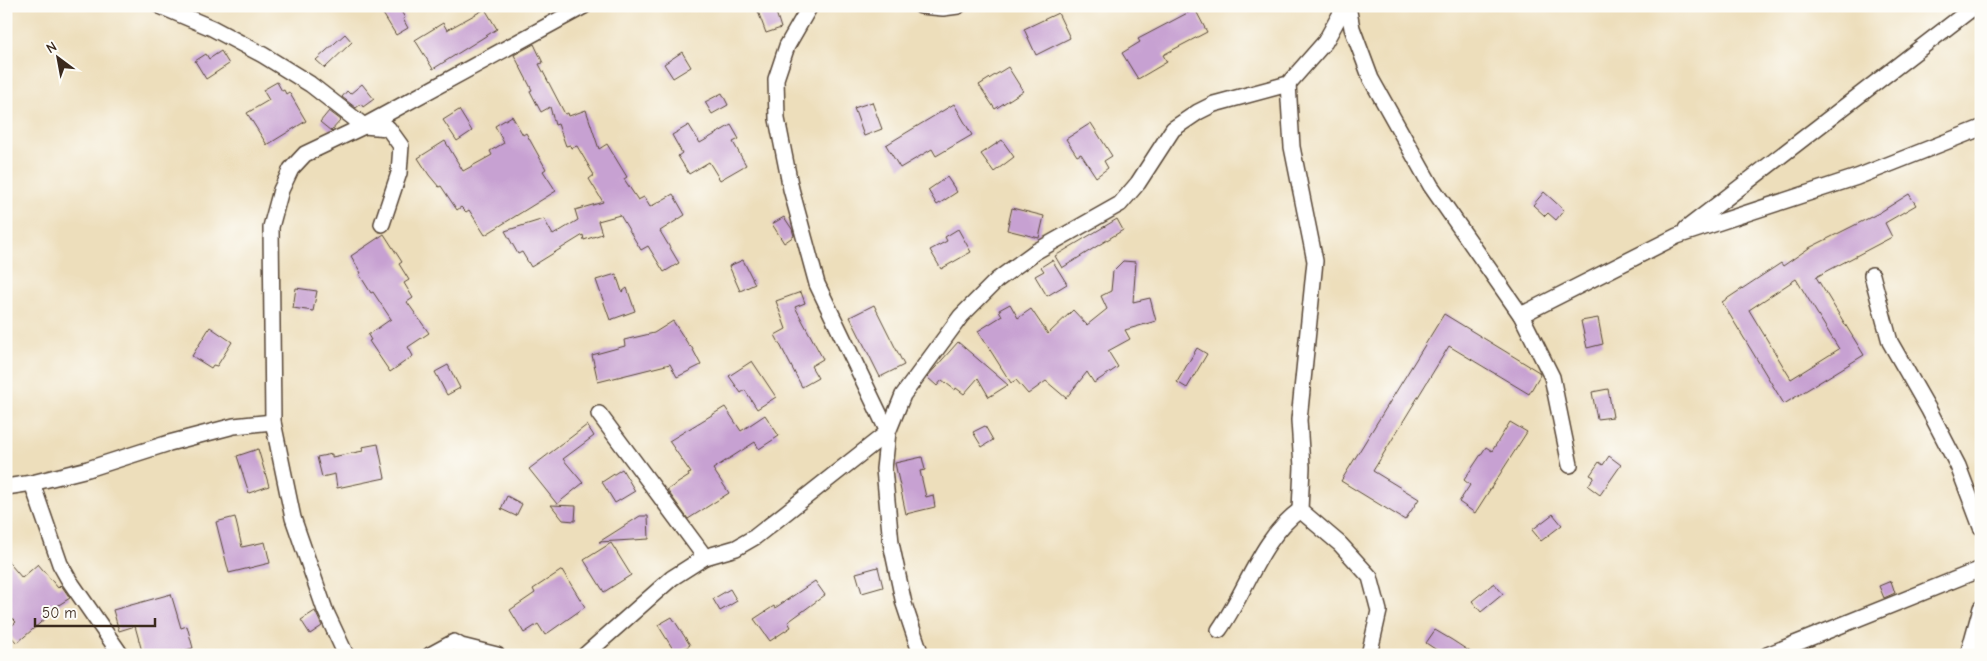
<svg xmlns="http://www.w3.org/2000/svg" width="1987" height="661" viewBox="0 0 1987 661" font-family="'Comic Neue',sans-serif">
	<rect width="100%" height="100%" fill="#fdfcf7"/>
	<filter id="ink" filterUnits="userSpaceOnUse"><feTurbulence type="fractalNoise" baseFrequency=".02" numOctaves="2"/><feDisplacementMap in="SourceGraphic" scale="10" xChannelSelector="R" yChannelSelector="G"/><feConvolveMatrix kernelMatrix="1 2 1 2 8 2 1 2 1" color-interpolation-filters="sRGB"/></filter>
	<filter id="wash" filterUnits="userSpaceOnUse"><feTurbulence type="fractalNoise" baseFrequency=".0096" numOctaves="4" result="noise"/><feDisplacementMap in="SourceGraphic" scale="20" xChannelSelector="R" yChannelSelector="G"/><feGaussianBlur stdDeviation="1.12" result="paint"/><feColorMatrix in="noise" values="0 0 0 0 0 0 0 0 0 0 0 0 0 0 0 0 0 1.4 0 .05"/><feComposite in="paint" operator="in"/></filter>
	<g filter="url(#wash)">
		<rect width="100%" height="100%" fill="#eddebb"/>
		<g id="blocks">
			<g fill="#c7a1d2" fill-rule="evenodd">
				<path d="M391 6H398L405 18 403 19 408 28 396 35 382 12Z"/>
				<path d="M756 6H774L781 28 766 33Z"/>
				<path d="M485 9 497 29 433 69 415 40 443 23 447 30Z"/>
				<path d="M1195 9 1207 32 1163 55 1167 62 1138 79 1122 53 1140 42 1138 39Z"/>
				<path d="M1058 13 1070 38 1036 55 1024 29Z"/>
				<path d="M345 34 352 42 325 68 316 60Z"/>
				<path d="M534 44 543 63 539 64 565 114 568 113 569 116 586 110 599 149 607 144 627 177 624 179 638 200 644 197 650 207 673 194 685 215 660 231 679 263 664 272 648 246 641 250 620 215 598 221 602 234 584 240 583 235 531 267 522 252 518 254 505 231 544 219 553 235 578 220 575 210 603 202 589 179 594 175 577 146 571 148 570 145 566 146 558 124 555 125 550 107 541 112 530 91 532 90 514 55Z"/>
				<path d="M221 51 229 64 206 79 195 61 206 54 209 59Z"/>
				<path d="M682 52 691 67 673 78 664 64Z"/>
				<path d="M1008 67 1023 91 995 109 979 85Z"/>
				<path d="M277 82 282 91 284 90 286 94 289 92 306 121 267 145 247 113 269 100 263 90Z"/>
				<path d="M362 84 374 99 363 107 361 104 356 108 342 97 347 91 350 94Z"/>
				<path d="M722 93 728 105 712 114 705 102Z"/>
				<path d="M872 102 882 129 864 136 854 108Z"/>
				<path d="M954 104 972 135 936 156 932 149 900 168 886 145Z"/>
				<path d="M459 110 472 131 457 141 443 120Z"/>
				<path d="M329 111 341 120 331 131 320 122Z"/>
				<path d="M512 116 523 135 526 133 546 169 543 171 556 191 485 235 469 210 466 212 461 207 457 210 441 186 439 187 429 175 418 158 445 141 463 171 492 155 490 151 504 143 495 126Z"/>
				<path d="M1091 123 1112 156 1104 161 1108 168 1096 177 1081 154 1077 156 1066 139Z"/>
				<path d="M689 125 700 143 731 125 739 139 733 142 746 165 720 180 709 162 689 174 678 156 682 153 672 135Z"/>
				<path d="M1002 140 1014 157 994 172 981 154Z"/>
				<path d="M947 177 957 192 937 205 928 190Z"/>
				<path d="M1544 192 1564 210 1556 220 1548 213 1545 216 1533 205Z"/>
				<path d="M1909 194 1916 205 1885 223 1892 237 1816 277 1864 355 1784 404 1722 302 1781 263 1783 266 1809 248 1879 213ZM1796 279 1839 349 1791 379 1749 310Z"/>
				<path d="M1012 208 1044 216 1039 238 1007 230Z"/>
				<path d="M784 217 792 229 794 236 784 243 772 224Z"/>
				<path d="M1117 219 1123 230 1062 268 1055 256Z"/>
				<path d="M958 229 971 252 941 269 930 250 947 241 945 237Z"/>
				<path d="M384 234 402 262 399 264 409 280 404 283 413 298 407 302 429 333 408 347 413 356 390 372 369 341 371 340 368 335 391 319 373 292 371 293 359 274 361 273 351 256Z"/>
				<path d="M743 260 755 284 740 291 729 266Z"/>
				<path d="M1052 260 1067 284 1047 296 1035 276 1044 271 1041 267Z"/>
				<path d="M1123 261 1136 262 1133 302 1150 298 1156 321 1125 330 1130 339 1108 351 1118 367 1094 383 1087 372 1066 398 1046 381 1028 394 1016 380 1011 383 978 331 1002 316 999 310 1010 304 1018 318 1031 309 1048 334 1073 310 1087 325 1107 309 1101 296 1111 291 1113 271Z"/>
				<path d="M616 274 622 292 627 288 635 311 610 320 596 280Z"/>
				<path d="M296 288 317 291 313 311 293 308Z"/>
				<path d="M801 292 805 303 795 307 823 359 811 366 818 378 802 387 775 335 786 329 776 301Z"/>
				<path d="M874 305 904 365 880 377 850 317Z"/>
				<path d="M1444 314 1539 372 1540 375 1529 394 1449 346 1373 471 1419 499 1405 520 1341 481Z"/>
				<path d="M1598 318 1603 344 1587 348 1581 321Z"/>
				<path d="M673 321 690 347 691 346 701 365 677 377 670 364 598 382 592 355 625 346 624 340 654 333Z"/>
				<path d="M210 327 232 342 217 366 213 365 211 368 192 356Z"/>
				<path d="M958 342 1008 385 989 397 978 378 964 394 956 388 955 390 942 380 937 386 927 377Z"/>
				<path d="M1197 348 1207 354 1187 388 1177 382Z"/>
				<path d="M752 361 776 397 757 409 745 390 741 393 729 376Z"/>
				<path d="M448 365 460 388 447 395 435 372Z"/>
				<path d="M1608 389 1613 417 1597 419 1592 392Z"/>
				<path d="M725 407 741 431 765 415 779 436 759 449 755 442 713 469 729 493 688 519 667 490 689 476 688 474 691 473 669 441Z"/>
				<path d="M1510 422 1527 432 1475 513 1459 502 1470 485 1464 480 1486 447 1492 451Z"/>
				<path d="M587 425 594 436 563 459 583 483 557 504 529 469Z"/>
				<path d="M985 426 993 440 982 447 973 432Z"/>
				<path d="M378 444 385 478 337 488 335 474 322 477 317 457 332 454V457L363 451 362 447Z"/>
				<path d="M258 449 269 486 249 493 237 456Z"/>
				<path d="M1609 456 1621 465 1600 495 1588 486 1594 477 1590 475 1599 462 1603 465Z"/>
				<path d="M922 457 925 470 920 471 926 497 933 495 935 507 906 514 895 463Z"/>
				<path d="M622 469 635 491 615 503 602 482Z"/>
				<path d="M507 496 522 504 516 516 501 509Z"/>
				<path d="M551 505 576 506 575 521 563 520Z"/>
				<path d="M1553 514 1562 525 1541 541 1532 530Z"/>
				<path d="M640 516H648L649 539 599 542Z"/>
				<path d="M235 517 242 547 265 542 270 563 229 573 216 522Z"/>
				<path d="M611 543 631 575 604 592 584 560Z"/>
				<path d="M6 559 22 578 38 564 58 588 61 585 70 598 44 614 47 617 17 643 6 631 16 622 6 612Z"/>
				<path d="M878 567 883 587 862 593 856 573Z"/>
				<path d="M562 570 585 607 545 635 538 624 524 633 510 610 535 593 533 589Z"/>
				<path d="M815 581 825 595 788 622 791 627 770 641 754 619 774 606 775 608Z"/>
				<path d="M1891 581 1895 593 1884 598 1879 586Z"/>
				<path d="M1494 583 1503 594 1481 612 1472 601Z"/>
				<path d="M730 589 737 601 720 611 713 599Z"/>
				<path d="M171 594 181 628 187 626 193 648 169 655H143L135 626 119 631 113 610Z"/>
				<path d="M315 611 322 626 310 634 301 620Z"/>
				<path d="M672 617 690 645 676 654 658 625Z"/>
				<path d="M1435 630 1452 640 1475 655H1444L1426 643Z"/>
			</g>
		</g>
	</g>
	<g filter="url(#ink)">
		<use href="#blocks" fill-opacity="0" stroke="#564536" stroke-width="1"/>
		<g fill="none" stroke-linecap="round" stroke-linejoin="round">
			<g stroke="#564536" stroke-width="18">
				<g id="minor">
					<path d="M160 6 212 28 263 55 310 84 364 126 388 128 401 146 399 173 382 224"/>
					<path d="M810 6 787 46 776 79 777 119 791 189 817 284 888 432 884 469 891 543 904 604 921 655"/>
					<path d="M921 6 943 8 958 6"/>
					<path d="M1348 6 1352 28 1371 79 1431 186 1521 315 1552 377 1570 465"/>
					<path d="M1288 84 1292 147 1315 261 1299 420 1302 467 1300 510 1340 544 1370 577 1379 611 1369 655"/>
					<path d="M1686 229 1975 6"/>
					<path d="M1872 275 1890 342 1929 410 1958 466 1981 527"/>
					<path d="M1521 315 1677 236 1857 177 1981 128"/>
					<path d="M599 414 705 557"/>
					<path d="M32 483 60 564 69 580 121 655"/>
					<path d="M6 487 32 483 88 469 169 443 234 426 273 422"/>
					<path d="M1219 630C1247 591 1260 539 1300 510"/>
					<path d="M346 655 325 610 293 518 273 422 271 227 281 190 291 169 305 154 364 126 584 6"/>
					<path d="M430 655 454 642 461 646 497 655"/>
					<path d="M585 655 672 578 705 557 736 548 755 537 888 432 903 395 961 316 997 280 1035 252 1120 204 1138 183 1173 129 1198 112 1214 104 1288 84 1325 42 1345 6"/>
					<path d="M1767 655 1981 569"/>
					<path d="M1968 655 1981 608"/>
				</g>
			</g>
			<use href="#minor" stroke="#fff" stroke-width="15"/>
		</g>
	</g>
	<rect width="1987" height="661" fill="none" stroke="#fdfcf7" stroke-width="25"/>
	<g transform="translate(58 58) rotate(328)" stroke="#fdfcf7" stroke-width="4" paint-order="stroke">
	<path d="M0-4L9 19L0 12L-9 19Z" fill="#3b2a1e"/>
	<text y="-8" font-size="14" font-weight="bold" text-anchor="middle" fill="#3b2a1e">N</text>
	</g>
	<path d="M35 618v8h120v-8" fill="none" stroke="#3b2a1e" stroke-width="2.5"/>
	<text x="42" y="618" font-size="15" fill="#3b2a1e" stroke="#fdfcf7" stroke-width="4" paint-order="stroke">50 m</text>
</svg>
